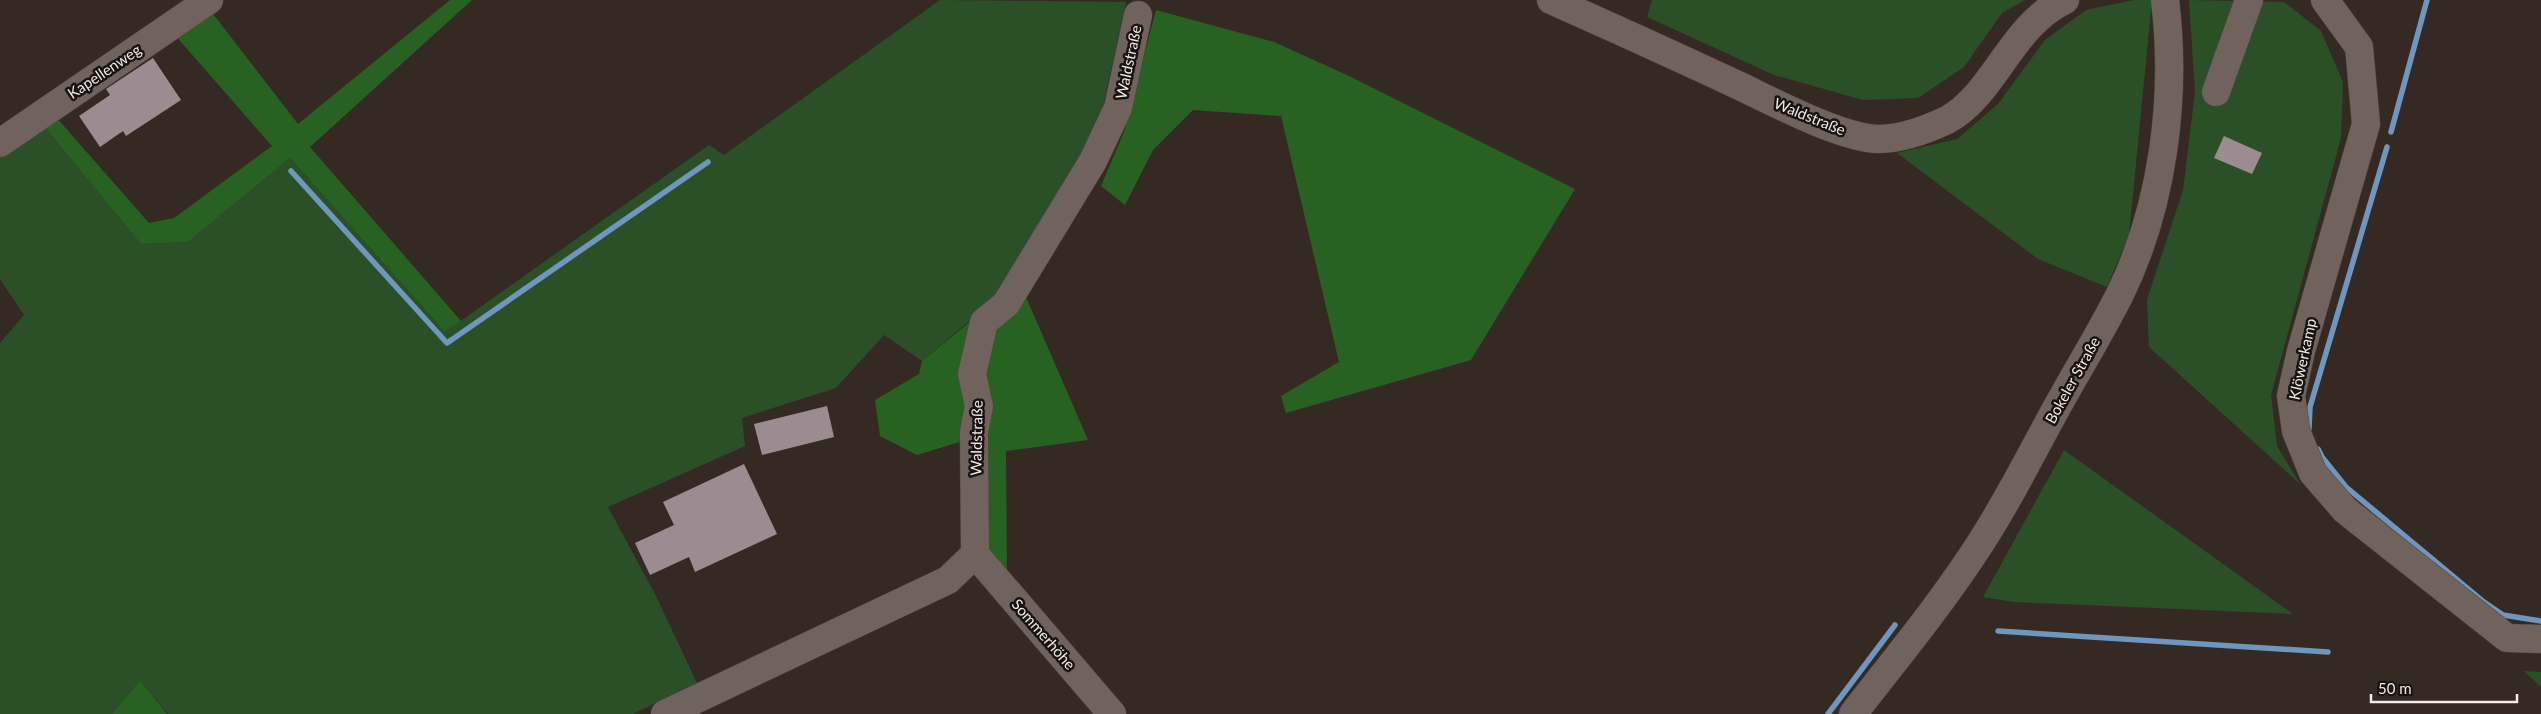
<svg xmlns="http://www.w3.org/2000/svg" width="2541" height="714" viewBox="0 0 2541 714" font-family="Lato,sans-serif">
	<rect width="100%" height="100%" fill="#352924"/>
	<g fill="#2b5027">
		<path d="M940 0 1126 2 1102 111 1072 177 999 296 922 361 884 335 836 388 742 418 745 446 608 507 655 594 697 683 633 714H168L140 680 112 714H0V343L24 315 0 279V151L42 124 141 244 188 242 290 158 445 332 709 145 724 155Z"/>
		<path d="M1652 0H2025L2002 13 1964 67 1918 98 1863 100 1774 75 1647 17Z"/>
		<path d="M2134 0H2152L2129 235 2107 287 2038 259 1897 153 1957 139 1998 104 2045 40 2086 10Z"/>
		<path d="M2189 0 2284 2 2321 31 2343 82 2341 138 2271 395 2277 446 2300 484 2149 347 2147 300 2183 190 2195 92Z"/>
		<path d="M2064 450 2293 614 2014 602 1983 597Z"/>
		<path d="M2524 671 2541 672V687Z"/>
	</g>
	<g fill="#286222">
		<path d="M450 0H472L310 147 461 321 445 332 290 158 188 242 141 244 42 124 55 116 149 223 174 218 272 146 175 35 210 10 298 124Z"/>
		<path d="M1156 10 1274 42 1347 75 1575 189 1471 360 1286 413 1281 396 1339 362 1281 116 1193 110 1153 150 1125 205 1101 186 1124 132Z"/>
		<path d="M1026 297 1088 440 1006 451 1007 575 986 548 980 432 981 374 991 325Z"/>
		<path d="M976 317 971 405 966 440 917 455 880 436 875 400 919 374 922 361Z"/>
		<path d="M140 680 167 714H112Z"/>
	</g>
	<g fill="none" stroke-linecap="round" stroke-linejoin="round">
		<g stroke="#6e96bf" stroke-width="5.5">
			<path d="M2391 132 2427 0"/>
			<path d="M291 171 447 343 708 162"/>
			<path d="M2309 429 2310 407 2387 147"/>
			<path d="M2318 449 2322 457 2346 487 2484 602 2503 615 2541 621"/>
			<path d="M1998 631 2328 652"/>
			<path d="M1828 714 1895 625"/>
		</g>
	</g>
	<g fill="#9c8c92">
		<path d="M153 58 181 100 126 136 123 131 100 147 79 116 110 95 106 89Z"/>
		<path d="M2224 136 2262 153 2252 174 2214 158Z"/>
		<path d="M827 406 834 437 762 455 754 424Z"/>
		<path d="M744 464 777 534 695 572 689 557 650 575 635 543 674 525 663 502Z"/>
	</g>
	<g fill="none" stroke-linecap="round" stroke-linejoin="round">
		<g stroke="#4f4541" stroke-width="29">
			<g id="minor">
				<path d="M1551 0C1616 29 1680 58 1744 88 1777 104 1842 138 1878 139 1901 139 1926 130 1947 120 1994 95 2011 25 2065 0"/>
				<path d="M2325 0 2359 47 2366 124 2301 351 2291 396 2296 431 2313 473 2345 510 2507 638 2541 639"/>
				<path d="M2216 92 2249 0"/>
				<path d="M0 143 209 0"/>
				<path d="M975 554 1112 714"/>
				<path d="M665 714 948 580 975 554 974 432 979 406 972 374 984 322 1006 304 1093 161 1118 108 1138 15"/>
				<path d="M1853 714C1894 661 1937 609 1974 553 2005 507 2030 456 2057 407 2078 369 2101 332 2120 294 2163 206 2177 97 2165 0"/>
			</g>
		</g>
		<use href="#minor" stroke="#70625c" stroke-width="28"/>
	</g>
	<g text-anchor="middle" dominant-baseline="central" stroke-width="5" stroke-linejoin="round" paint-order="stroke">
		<g font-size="15" fill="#f2eae6" stroke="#181311">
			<text transform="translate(1128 62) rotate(-78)">Waldstraße</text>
			<text transform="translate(104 71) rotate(-34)">Kapellenweg</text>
			<text transform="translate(1810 116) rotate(22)">Waldstraße</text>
			<text transform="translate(2302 359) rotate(-78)">Klöwerkamp</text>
			<text transform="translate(2072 380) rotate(-61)">Bokeler Straße</text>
			<text transform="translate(976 438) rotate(-89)">Waldstraße</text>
			<text transform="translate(1044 634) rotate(49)">Sommerhöhe</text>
		</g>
	</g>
	<path d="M2371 694v8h146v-8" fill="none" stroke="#f2eae6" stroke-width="2.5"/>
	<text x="2378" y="694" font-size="15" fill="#f2eae6" stroke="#181311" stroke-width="4" paint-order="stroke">50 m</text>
</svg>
